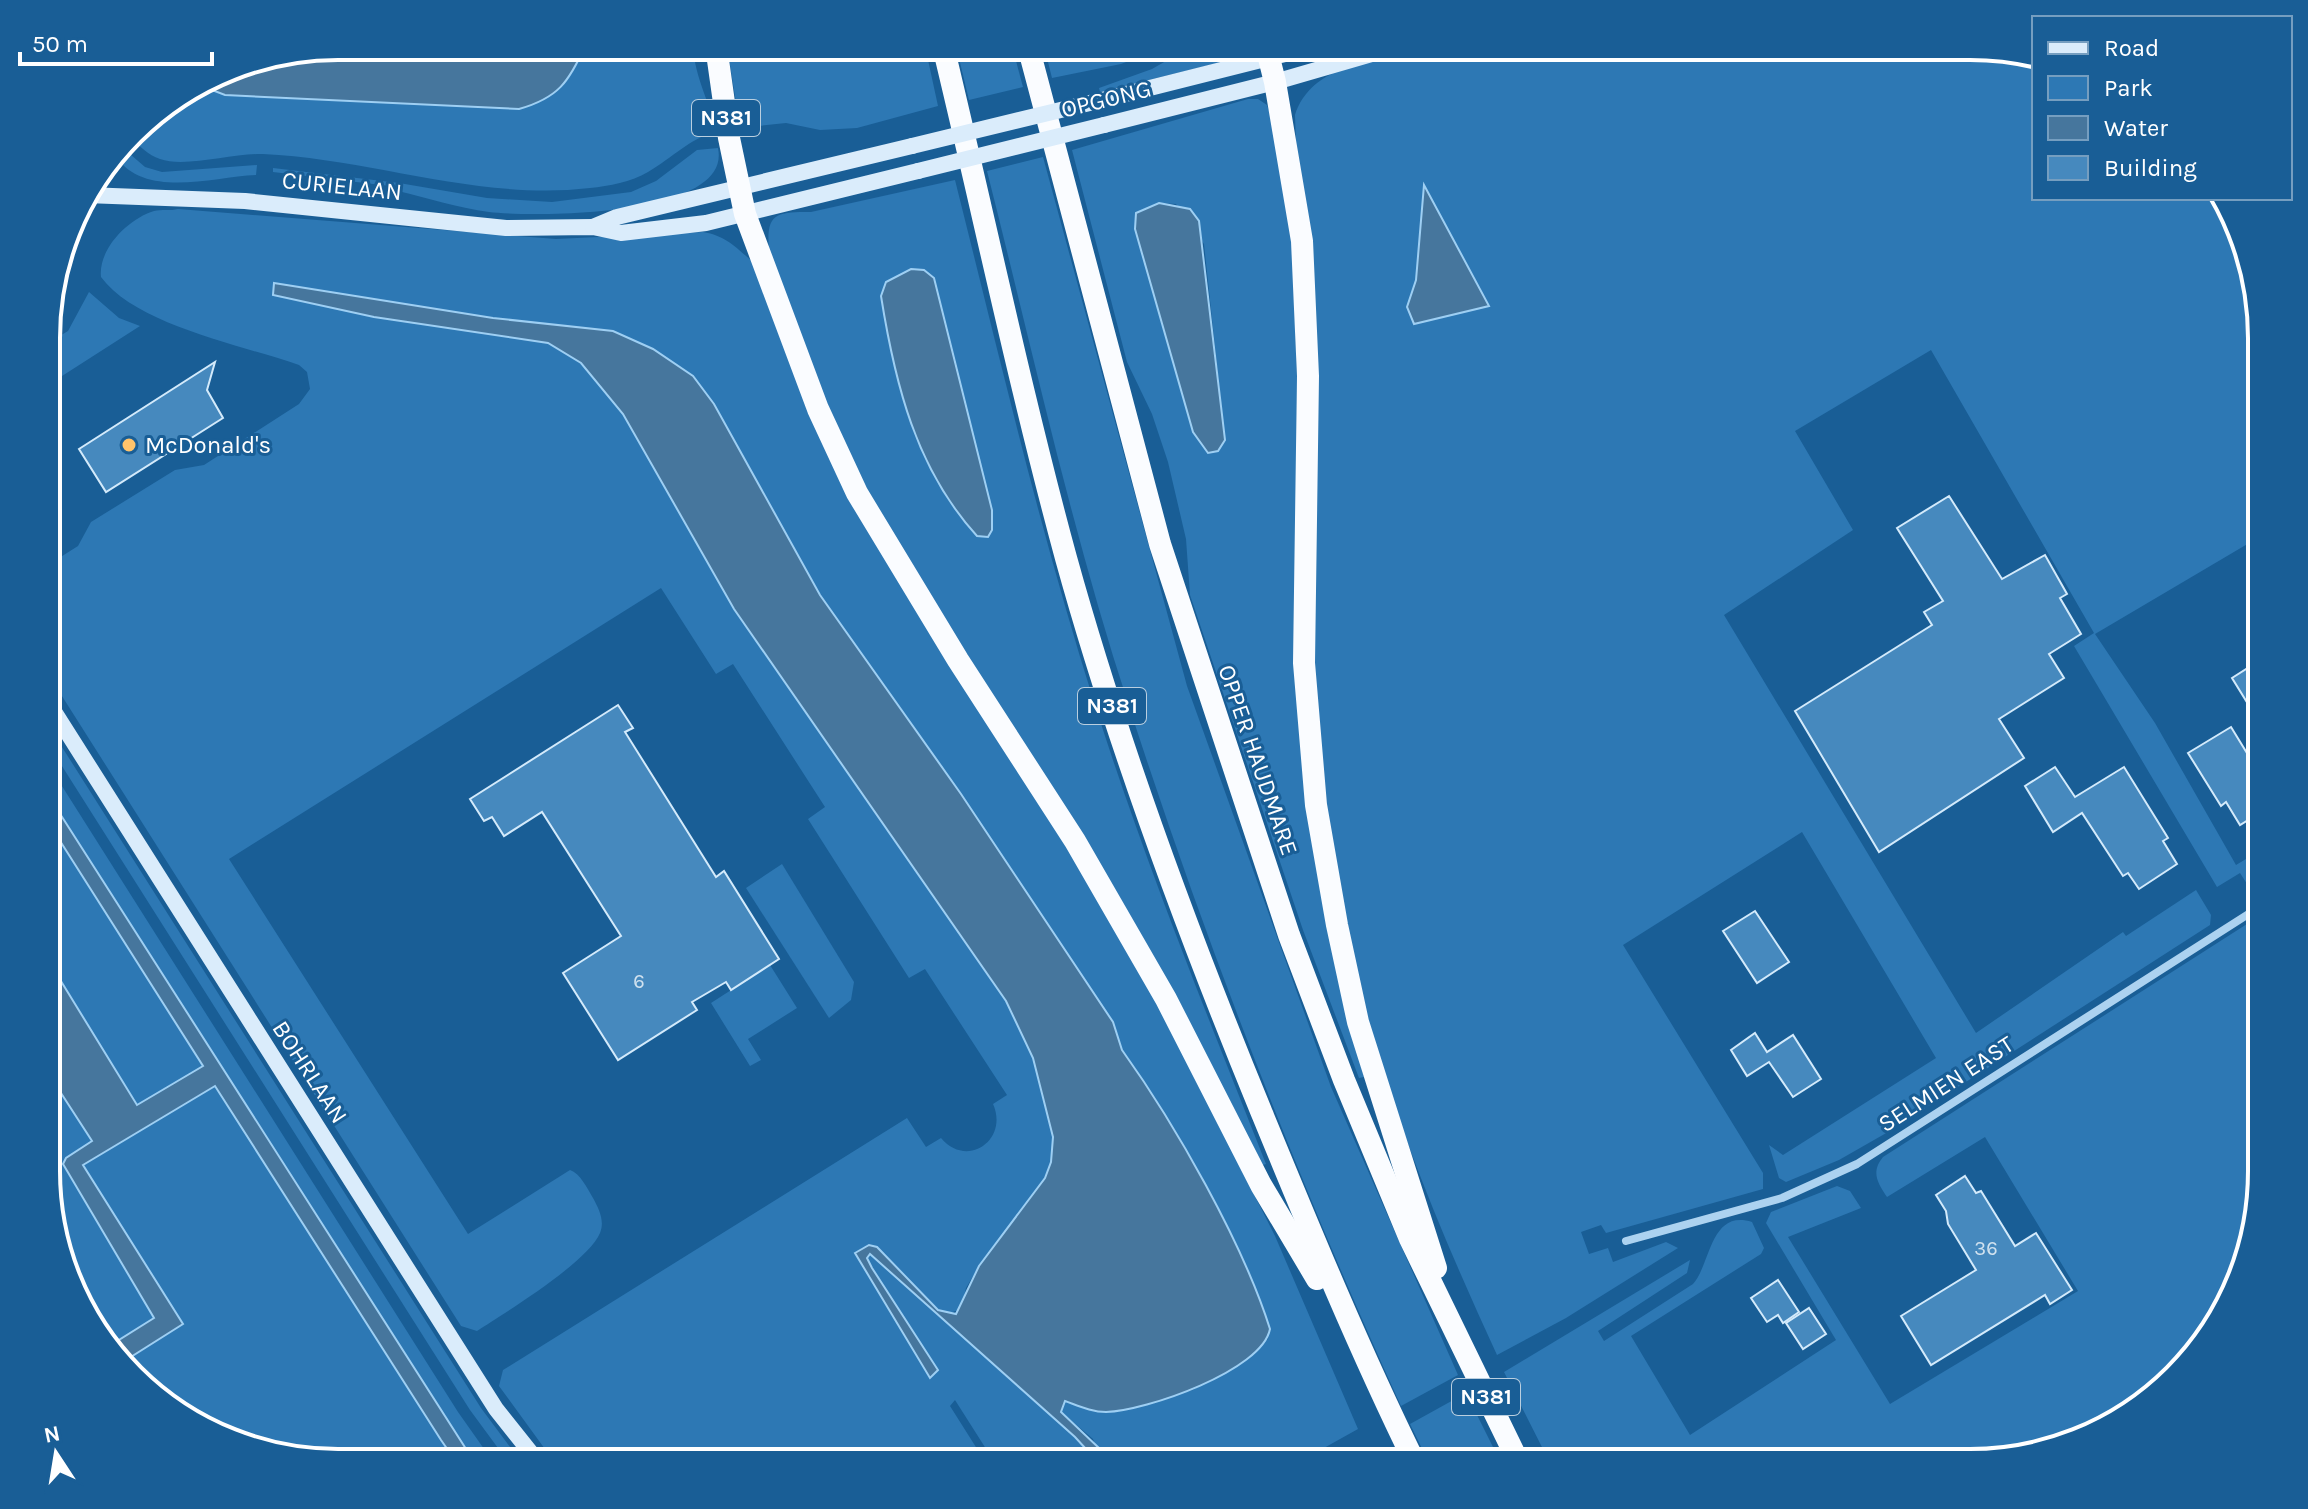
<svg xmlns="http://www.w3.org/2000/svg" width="2308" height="1509" viewBox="0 0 2308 1509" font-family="Karla,sans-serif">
	<rect width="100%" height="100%" fill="#195e96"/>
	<g fill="#2d78b4" fill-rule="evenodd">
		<path d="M585 46H693C695 81 712 104 715 132 689 139 672 158 648 172 631 182 609 186 590 188 479 201 372 159 263 154 234 153 185 168 160 159 148 155 140 146 130 138L145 119 199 85 225 95 519 109C558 98 569 82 585 46Z"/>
		<path d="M727 46 857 49 925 46 938 106 857 128 820 130 786 123 740 128Z"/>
		<path d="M956 46H1012L1023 87 969 100Z"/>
		<path d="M1044 46H1167L1121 64 1052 78Z"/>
		<path d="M1192 46H1248L1238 58 1100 92 1099 88 1152 69Z"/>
		<path d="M1419 46H1971L2034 56V198H2225L2261 319V536L2095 634 2155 723 2236 865 2261 850V893L2251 890 2240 873 2217 887 2074 646 2094 633 1931 350 1795 431 1853 530 1724 615 1976 1033 2123 932 2126 936 2196 890 2211 915 2210 925 1888 1132 1839 1160 1786 1182 1779 1178 1769 1145 1783 1155 1936 1058 1802 832 1623 945 1763 1173V1189L1606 1233 1601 1225 1581 1232 1589 1254 1608 1248 1613 1262 1666 1242 1678 1248 1566 1318 1497 1355C1442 1236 1393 1117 1358 990 1335 906 1326 812 1316 725L1295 115C1311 65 1374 60 1419 46ZM1424 187 1489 306 1414 323 1407 307 1416 280Z"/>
		<path d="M1248 99H1258L1267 105 1274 125 1292 241 1297 377 1295 663 1349 1023 1364 1077 1359 1078 1303 930 1190 595 1186 539 1168 462 1152 414 1127 362 1072 150ZM1159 203 1176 204 1204 244 1225 440 1218 451 1193 432 1135 229 1136 213Z"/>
		<path d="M123 148 145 167 162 172 257 165 256 175C212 177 146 199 116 157Z"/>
		<path d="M718 148C733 218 531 217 489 212 459 208 428 198 398 191V187L273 172V168L399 183 487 198 552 202 631 192 656 181 697 150Z"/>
		<path d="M1043 157 1187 686 1331 1087 1458 1375 1401 1406C1297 1178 1205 942 1128 703 1071 529 1032 348 987 171Z"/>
		<path d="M955 180C999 355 1040 532 1095 705 1144 860 1206 1012 1266 1164L1260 1166 965 655 864 489 825 403 769 251C766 213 775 212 811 212ZM924 270 934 278 992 510V530L977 536C916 469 895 384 881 296Z"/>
		<path d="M178 209 556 239 703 232C727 236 736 248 752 261L782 343 1158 1004 1275 1236 1358 1429 1297 1463H1101L1093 1439 1061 1412 1065 1401 1109 1412 1193 1390 1268 1339C1275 1297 1152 1091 1122 1050L1113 1022 820 595 714 404 653 349 613 331 493 318 274 283 374 317 548 343 581 363 623 414 734 609 1006 1001 1033 1058 1053 1137 1051 1162 1045 1178 979 1266 966 1288 961 1309 947 1314 938 1310 877 1247 861 1248 872 1268 867 1257 870 1254 1075 1437 1086 1449 1088 1463H995L955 1400 950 1406 986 1463H557L550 1456 499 1386 503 1370 907 1118 926 1147 941 1138C967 1169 1009 1140 993 1104L1007 1095 925 969 909 978 808 819 825 807 733 664 716 674 661 588 229 859 468 1234 570 1170C580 1173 587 1188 593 1198 599 1209 605 1221 600 1233 588 1262 505 1313 477 1331L461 1326 48 674V565L78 546 91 522 175 470 204 465 299 404 310 389 307 372 299 365C242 345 136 325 101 277 98 249 128 219 154 211 161 209 171 211 178 209Z"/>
		<path d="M89 292 119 318 140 326 48 385V343L68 331Z"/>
		<path d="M48 725 481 1408 522 1463H509L470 1410 48 744Z"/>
		<path d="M48 764 458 1412 494 1463H475L48 795Z"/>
		<path d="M48 822 203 1066 137 1106 48 960Z"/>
		<path d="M782 864 854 982 851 1000 829 1018 746 888Z"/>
		<path d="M2261 915V1190L2247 1265 2213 1334 2116 1424 1989 1462 1550 1463 1504 1372 1690 1260 1687 1273 1598 1331 1604 1341 1693 1284C1711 1264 1710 1209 1752 1222L1764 1248 1761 1254 1631 1336 1690 1435 1836 1340 1766 1223 1771 1212 1837 1186 1850 1191 1861 1208 1788 1237 1890 1404 2078 1291 1985 1137 1887 1197C1877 1182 1871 1172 1883 1157Z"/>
		<path d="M770 965 797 1008 748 1039 761 1060 750 1066 711 1003Z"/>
		<path d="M48 1073 92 1141 66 1158 63 1165 154 1318 111 1345 85 1317 48 1209Z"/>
		<path d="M215 1085 441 1440 457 1463C363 1463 258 1470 176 1414 157 1401 141 1377 126 1360L182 1324 83 1165Z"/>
		<path d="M1466 1393 1501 1463H1429L1410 1424Z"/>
	</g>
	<g fill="#46769d" stroke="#9ecff3" stroke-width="2">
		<path d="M338 46H585C569 82 558 98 519 109L225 95 199 85 227 68Z"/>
		<path d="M1424 185 1489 306 1414 324 1407 307 1416 280Z"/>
		<path d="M1159 203 1190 209 1199 221 1225 440 1218 451 1208 453 1193 432 1135 229 1136 213Z"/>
		<path d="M911 269 924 270 934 278 992 510V530L988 537 977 536C916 469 895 384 881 296L886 282Z"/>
		<path d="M274 283 493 318 613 331 653 349 693 376 714 404 820 595 961 794 1113 1022 1122 1050C1175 1124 1243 1243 1270 1329 1262 1371 1145 1411 1106 1412 1092 1412 1079 1406 1065 1401L1061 1412 1100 1449 1101 1463H1088L1086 1449 1075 1437 870 1254 867 1258 872 1268 938 1370 930 1378 855 1253 869 1245 877 1247 938 1310 956 1314 979 1266 1045 1178 1051 1162 1053 1137 1033 1058 1006 1001 734 609 623 414 581 363 548 343 374 317 273 295Z"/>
		<path d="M48 795 475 1463H457L441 1440 215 1086 83 1165 183 1324 126 1360 111 1345 154 1318 63 1164 66 1158 92 1141 48 1073V960L137 1105 203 1066 48 822Z"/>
	</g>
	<g fill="#4689be" stroke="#d3eafb" stroke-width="2">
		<path d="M215 362 207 390 223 418 106 492 79 449Z"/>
		<path d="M1949 496 2002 579 2045 555 2067 594 2060 598 2081 634 2049 654 2064 678 1999 719 2024 758 1879 852 1795 711 1932 625 1924 612 1943 601 1897 528Z"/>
		<path d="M2251 666 2261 682V725L2232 678Z"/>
		<path d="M618 705 633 728 625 732 716 877 724 871 779 959 731 990 726 982 692 1002 697 1010 618 1060 563 973 621 936 542 812 504 836 492 817 484 821 470 799Z"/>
		<path d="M2231 727 2261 776V812L2240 825 2226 802 2221 806 2188 753Z"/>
		<path d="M2055 767 2075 797 2124 767 2168 838 2163 841 2177 864 2139 889 2128 873 2123 876 2082 813 2053 832 2025 786Z"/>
		<path d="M1755 911 1789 962 1757 983 1723 931Z"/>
		<path d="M1755 1033 1767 1052 1793 1035 1821 1079 1793 1097 1769 1062 1747 1076 1731 1050Z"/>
		<path d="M1965 1176 1976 1193 1981 1191 2015 1246 2036 1233 2072 1290 2050 1304 2045 1295 1931 1365 1901 1316 1976 1270 1948 1224 1946 1211 1936 1195Z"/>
		<path d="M1778 1280 1799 1312 1783 1323 1778 1315 1767 1322 1751 1298Z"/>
		<path d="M1809 1308 1826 1334 1803 1349 1786 1323Z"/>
	</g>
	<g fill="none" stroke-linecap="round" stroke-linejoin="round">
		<path stroke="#acd2f0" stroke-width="8" d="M1626 1241 1782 1198 1857 1164 2261 906"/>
		<g stroke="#daecfb" stroke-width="16">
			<path d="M1098 101 1317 46"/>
			<path d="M1104 125 1275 82 1399 46"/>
			<path d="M86 195 245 201 506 228 593 227 621 233 706 223 918 171"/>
			<path d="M593 227 617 217 912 146"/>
			<path d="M48 702 496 1409 539 1463"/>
		</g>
		<g stroke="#fafcff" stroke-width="22">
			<path d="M716 46 729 138 745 214 818 409 857 493 958 660 1075 841 1166 999 1261 1185 1317 1279"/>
			<path d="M943 46C984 216 1020 389 1066 558 1118 746 1187 931 1261 1111 1310 1230 1358 1347 1415 1463"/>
			<path d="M1028 46 1160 544 1289 935 1344 1080 1410 1239 1519 1463"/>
			<path d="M1266 46 1275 82 1302 241 1308 376 1304 663 1316 805 1337 925 1358 1022 1436 1268"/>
		</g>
		<g stroke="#daecfb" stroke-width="16">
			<path d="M912 146 1098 101"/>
			<path d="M918 171 1104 125"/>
		</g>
	</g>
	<circle fill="#ffc36b" stroke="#195e96" stroke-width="3" cx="129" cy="445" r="8"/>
	<g text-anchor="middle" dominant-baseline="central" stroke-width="6" stroke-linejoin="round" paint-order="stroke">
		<g font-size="20" fill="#d1e2ef">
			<text x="639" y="981">6</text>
			<text x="1986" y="1248">36</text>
		</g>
		<g fill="#195e96" stroke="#bacfe0" stroke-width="2">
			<rect x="692" y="100" width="68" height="36" rx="6"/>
			<rect x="1078" y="688" width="68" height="36" rx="6"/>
			<rect x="1452" y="1379" width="68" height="36" rx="6"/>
		</g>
		<g font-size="22" font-weight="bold" fill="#fff">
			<text x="726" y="118">N381</text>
			<text x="1112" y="706">N381</text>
			<text x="1486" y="1397">N381</text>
		</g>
		<g font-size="24" fill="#fff" stroke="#195e96">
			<text transform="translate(1106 99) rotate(-14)">OPGONG</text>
			<text transform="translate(342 186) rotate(6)">CURIELAAN</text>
			<text transform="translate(1258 760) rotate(71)">OPPER HAUDMARE</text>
			<text transform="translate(310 1072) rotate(57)">BOHRLAAN</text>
			<text transform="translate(1946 1084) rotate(-33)">SELMIEN EAST</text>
		</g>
		<g font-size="24" fill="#fff" stroke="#195e96" text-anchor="start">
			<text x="145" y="445">McDonald's</text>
		</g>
	</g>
	<path d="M0 0H2308V1509H0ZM338 60H1970A278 278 0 0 1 2248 338V1171A278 278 0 0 1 1970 1449H338A278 278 0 0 1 60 1171V338A278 278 0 0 1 338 60Z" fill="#195e96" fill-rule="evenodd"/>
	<path fill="none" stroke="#fff" stroke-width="4" d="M338 60H1970A278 278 0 0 1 2248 338V1171A278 278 0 0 1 1970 1449H338A278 278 0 0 1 60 1171V338A278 278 0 0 1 338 60Z"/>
	<rect x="2032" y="16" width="260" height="184" fill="#195e96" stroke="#759ec0" stroke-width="2"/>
	<rect x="2048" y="42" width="40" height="12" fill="#daecfb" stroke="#759ec0" stroke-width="2"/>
	<text x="2104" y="56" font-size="24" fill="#ffffff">Road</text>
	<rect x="2048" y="76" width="40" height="24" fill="#2d78b4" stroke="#759ec0" stroke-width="2"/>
	<text x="2104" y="96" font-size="24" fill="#ffffff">Park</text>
	<rect x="2048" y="116" width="40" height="24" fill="#46769d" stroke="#759ec0" stroke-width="2"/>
	<text x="2104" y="136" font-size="24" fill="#ffffff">Water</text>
	<rect x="2048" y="156" width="40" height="24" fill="#4689be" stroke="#759ec0" stroke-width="2"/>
	<text x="2104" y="176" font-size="24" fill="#ffffff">Building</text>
	<g transform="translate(56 1453) rotate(348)" stroke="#195e96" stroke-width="6" paint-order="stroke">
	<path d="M0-6L14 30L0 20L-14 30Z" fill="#ffffff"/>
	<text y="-12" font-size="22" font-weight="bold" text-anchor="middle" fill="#ffffff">N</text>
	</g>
	<path d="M20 52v12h192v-12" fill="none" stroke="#ffffff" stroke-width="4"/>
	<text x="32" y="52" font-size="24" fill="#ffffff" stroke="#195e96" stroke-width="6" paint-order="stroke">50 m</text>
</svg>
